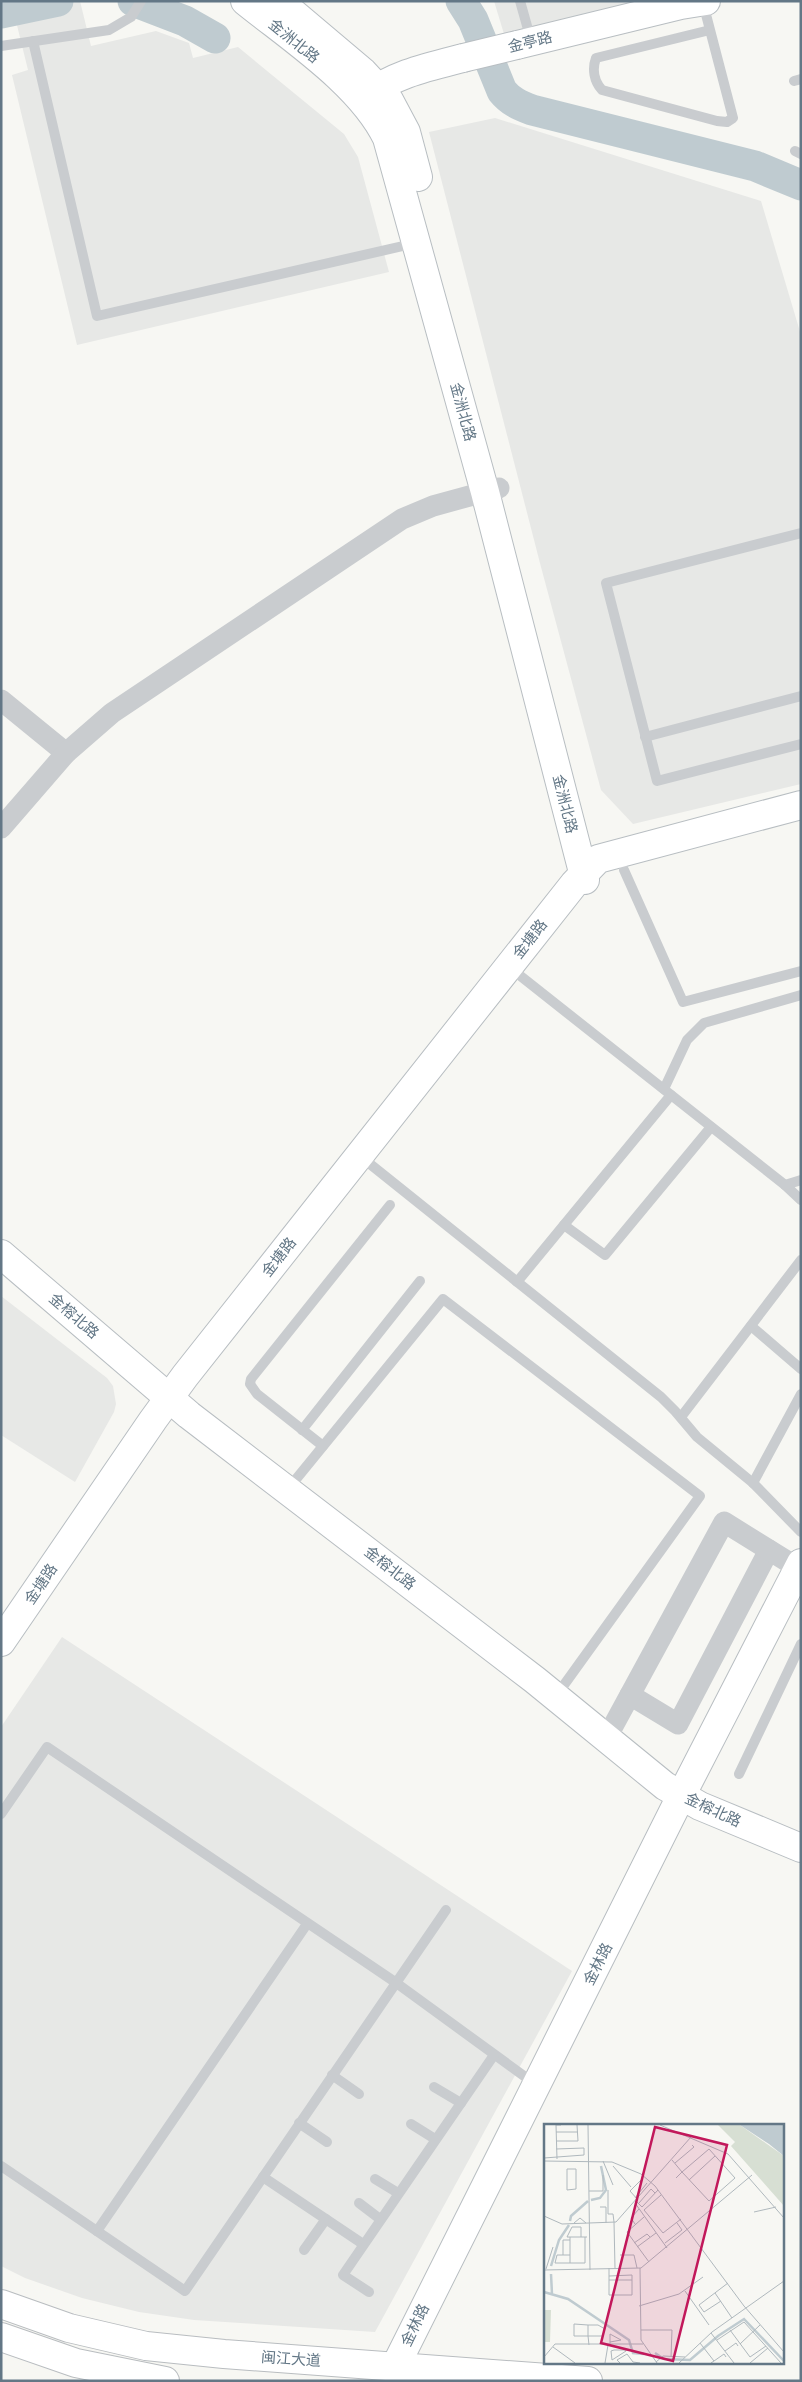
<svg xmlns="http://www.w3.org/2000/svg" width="802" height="2382" viewBox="0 0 802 2382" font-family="'Varela Round','Noto Sans SC',sans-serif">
	<rect width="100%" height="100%" fill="#f7f7f3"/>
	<g fill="#e7e8e6">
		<path d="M11 1H80L91 46 156 31 189 43 193 58 238 47 344 134 358 157 389 272 77 345 12 75 28 70Z"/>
		<path d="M494 1H641L504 34Z"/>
		<path d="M495 118 761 201 801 335V784L633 824 601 790 541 567 429 132Z"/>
		<path d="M1 1296 107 1378 113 1386 116 1404 114 1412 75 1482 1 1435Z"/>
		<path d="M62 1637 572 1971 375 2332 194 2320 139 2312 82 2298 25 2278 1 2266V1727Z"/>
	</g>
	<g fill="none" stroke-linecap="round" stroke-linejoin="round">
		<g stroke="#bfcbd0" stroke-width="31">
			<path d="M133 1 185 21 215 38"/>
			<path d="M461 1 473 20 502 91C510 101 519 105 532 110L755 166 801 185"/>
			<path d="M1 13 58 1"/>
		</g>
		<g stroke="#b8bec2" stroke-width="30">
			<g id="secondary">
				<path d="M245 1C292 39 361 84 387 138L485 492 585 880"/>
				<path d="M279 1 363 72 389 100 406 132 418 177"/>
				<path d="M517 45 681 5 706 1"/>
				<path d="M364 97C394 74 428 67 463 58"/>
				<path d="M1 1254 189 1415 535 1680 665 1786 700 1806 801 1848"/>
				<path d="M1 1642 153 1420 185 1376 574 884 598 859 801 805"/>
				<path d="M396 2365 681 1796 801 1563"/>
			</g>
		</g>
		<g stroke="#b9bdc0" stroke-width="30">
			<g id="primary">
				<path d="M1 2304 69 2328 146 2346 224 2354 588 2381"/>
				<path d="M1 2337 76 2363 165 2381"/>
			</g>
		</g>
		<g stroke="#c9cccf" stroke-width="10">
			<path d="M520 1 531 40"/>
			<path d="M703 3 733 118 727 122 717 121 602 90C594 81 592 69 596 58L710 30"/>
			<path d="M33 41 97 316 416 243"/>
			<path d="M1 46 109 30 131 17 141 1"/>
			<path d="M794 81 801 79"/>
			<path d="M795 151 801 154"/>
			<path d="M801 533 606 583 657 781 801 744"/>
			<path d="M645 737 801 696"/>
			<path d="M624 870 683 1002 801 971"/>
			<path d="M509 967 785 1185 801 1200"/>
			<path d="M664 1089 687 1040 704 1023 801 995"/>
			<path d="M360 1156 661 1397 675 1411 697 1437 753 1483 801 1532"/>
			<path d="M785 1185 801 1180"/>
			<path d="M564 1225 605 1255 711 1127"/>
			<path d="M517 1282 671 1095"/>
			<path d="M751 1326 801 1369"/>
			<path d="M681 1417 801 1260"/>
			<path d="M302 1430 420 1281"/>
			<path d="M323 1446 257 1394 250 1384 251 1379 390 1205"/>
			<path d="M753 1483 801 1394"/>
			<path d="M288 1489 443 1299 700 1496 556 1696"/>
			<path d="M739 1774 801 1644"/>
			<path d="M1 1814 47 1747 395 1982 535 2084"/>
			<path d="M332 2075 359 2094"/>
			<path d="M434 2087 461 2103"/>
			<path d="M299 2123 327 2142"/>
			<path d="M411 2124 435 2139"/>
			<path d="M1 2166 185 2291 446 1910"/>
			<path d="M263 2177 363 2244"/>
			<path d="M375 2179 398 2193"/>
			<path d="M359 2203 380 2219"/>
			<path d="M97 2231 307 1924"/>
			<path d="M304 2250 326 2219"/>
			<path d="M369 2292 343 2275 494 2055"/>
		</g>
		<g stroke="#c9cccf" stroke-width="21">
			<path d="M1 700 66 753"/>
			<path d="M1 828 66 753 112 713 402 519 433 506 499 488"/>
			<path d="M630 1695 678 1724 769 1550"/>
			<path d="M606 1739 724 1522 798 1568"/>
		</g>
		<use href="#secondary" stroke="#fff" stroke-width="28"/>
		<use href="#primary" stroke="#fff" stroke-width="28"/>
		<g stroke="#b8bec2" stroke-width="30" stroke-linecap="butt">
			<path id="secondary-bridge" d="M463 58 517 45"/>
		</g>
		<use href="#secondary-bridge" stroke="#fff" stroke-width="28"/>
	</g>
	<g text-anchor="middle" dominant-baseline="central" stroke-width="5" stroke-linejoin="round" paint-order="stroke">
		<g font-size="15" fill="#637786" stroke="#fff">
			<text transform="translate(294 41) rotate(39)">金洲北路</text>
			<text transform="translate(530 42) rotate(-14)">金亭路</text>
			<text transform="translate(463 412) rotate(75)">金洲北路</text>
			<text transform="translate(565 804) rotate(76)">金洲北路</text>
			<text transform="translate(530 939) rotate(-52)">金塘路</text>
			<text transform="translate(279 1257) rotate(-52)">金塘路</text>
			<text transform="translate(74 1316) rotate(41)">金榕北路</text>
			<text transform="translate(390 1568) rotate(38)">金榕北路</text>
			<text transform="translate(41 1584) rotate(-56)">金塘路</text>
			<text transform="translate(713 1810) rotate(25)">金榕北路</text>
			<text transform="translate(598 1964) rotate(-63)">金林路</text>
			<text transform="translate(415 2325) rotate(-64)">金林路</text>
			<text transform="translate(291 2359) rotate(4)">闽江大道</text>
		</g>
	</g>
	<g transform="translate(544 2124)">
		<rect width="240" height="240" fill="#f7f7f3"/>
		<path d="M174 1H196L240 32V82L187 22 191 18ZM0 186H7L6 218H0Z" fill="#d7dfd3"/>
		<path d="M196 1H240V32L225 20Z" fill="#bfcbd0"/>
		<path fill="none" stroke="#bfcbd0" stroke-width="2.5" d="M47 76 56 74 62 66 57 42M26 97 27 92 44 77M7 142 15 116 25 101M7 150 8 170M0 168 24 175 85 216 89 229 100 230M111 229 120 235 146 236 174 212 200 195 240 237"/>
		<path fill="none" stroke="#afb8bd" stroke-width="1" d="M44 1 46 146M116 1 184 30 240 94M12 8H34M12 17H34L33 1M0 34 40 31V24L12 25M13 35 12 1H17M128 36 138 48 165 77 191 54 165 25 138 48 132 54M0 37 68 38 97 50 111 62 200 182M59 37 69 61M131 39 150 23 148 21M69 42 87 63M23 45H32V65L23 66ZM145 56 171 32M64 66V90H69L70 98 71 144M45 67H59V51M117 71 100 86 119 109 137 95M91 74 103 59M94 76 86 67 97 56M92 77 98 83 114 66M91 79 123 124M95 79 107 65 111 69M56 83H62V99M210 88 232 83M0 92 18 100 72 98 147 13M100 93 83 108 105 138M30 99 36 94 42 99M91 100 87 94 95 85M26 113V139M37 113V103H28L23 113H43M90 119 103 110 106 113M121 119 138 106 133 99M93 123 112 109M19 131V116H26M26 131H13L11 139H41V113M76 131H90L93 144M96 144 97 216 113 239M97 144 208 51M2 145 9 123M0 146 97 144M65 152 88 151V171H65V144M65 156H88M141 167 165 201M171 169 188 194M177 177 160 188 155 181 184 159M95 182 135 170 159 153M200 182 240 228M44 201H54L61 205M97 206H128L127 233M186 206 206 233 222 222M167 209 190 239M173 216 200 198 237 239M66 218 77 216 66 210V221M156 219 170 237 167 239M196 220 216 201M45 221 44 212V201L30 200V212H59M9 223 31 239M70 226H82V227L68 236 67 227ZM181 227 192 219 194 222M0 233 11 220H99M170 237 180 230 182 233M112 238 119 232 141 233M61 239 64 221M76 239 73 236 83 230 89 238 96 239M135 239 168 208 240 157M206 239 224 224"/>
		<path fill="#c2185b" fill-opacity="0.15" stroke="#c2185b" stroke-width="2.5" d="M111 3 183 21 129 237 57 219Z"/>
		<rect width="240" height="240" fill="none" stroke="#637786" stroke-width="2.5"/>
	</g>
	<rect width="802" height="2382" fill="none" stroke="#637786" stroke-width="5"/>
</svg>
